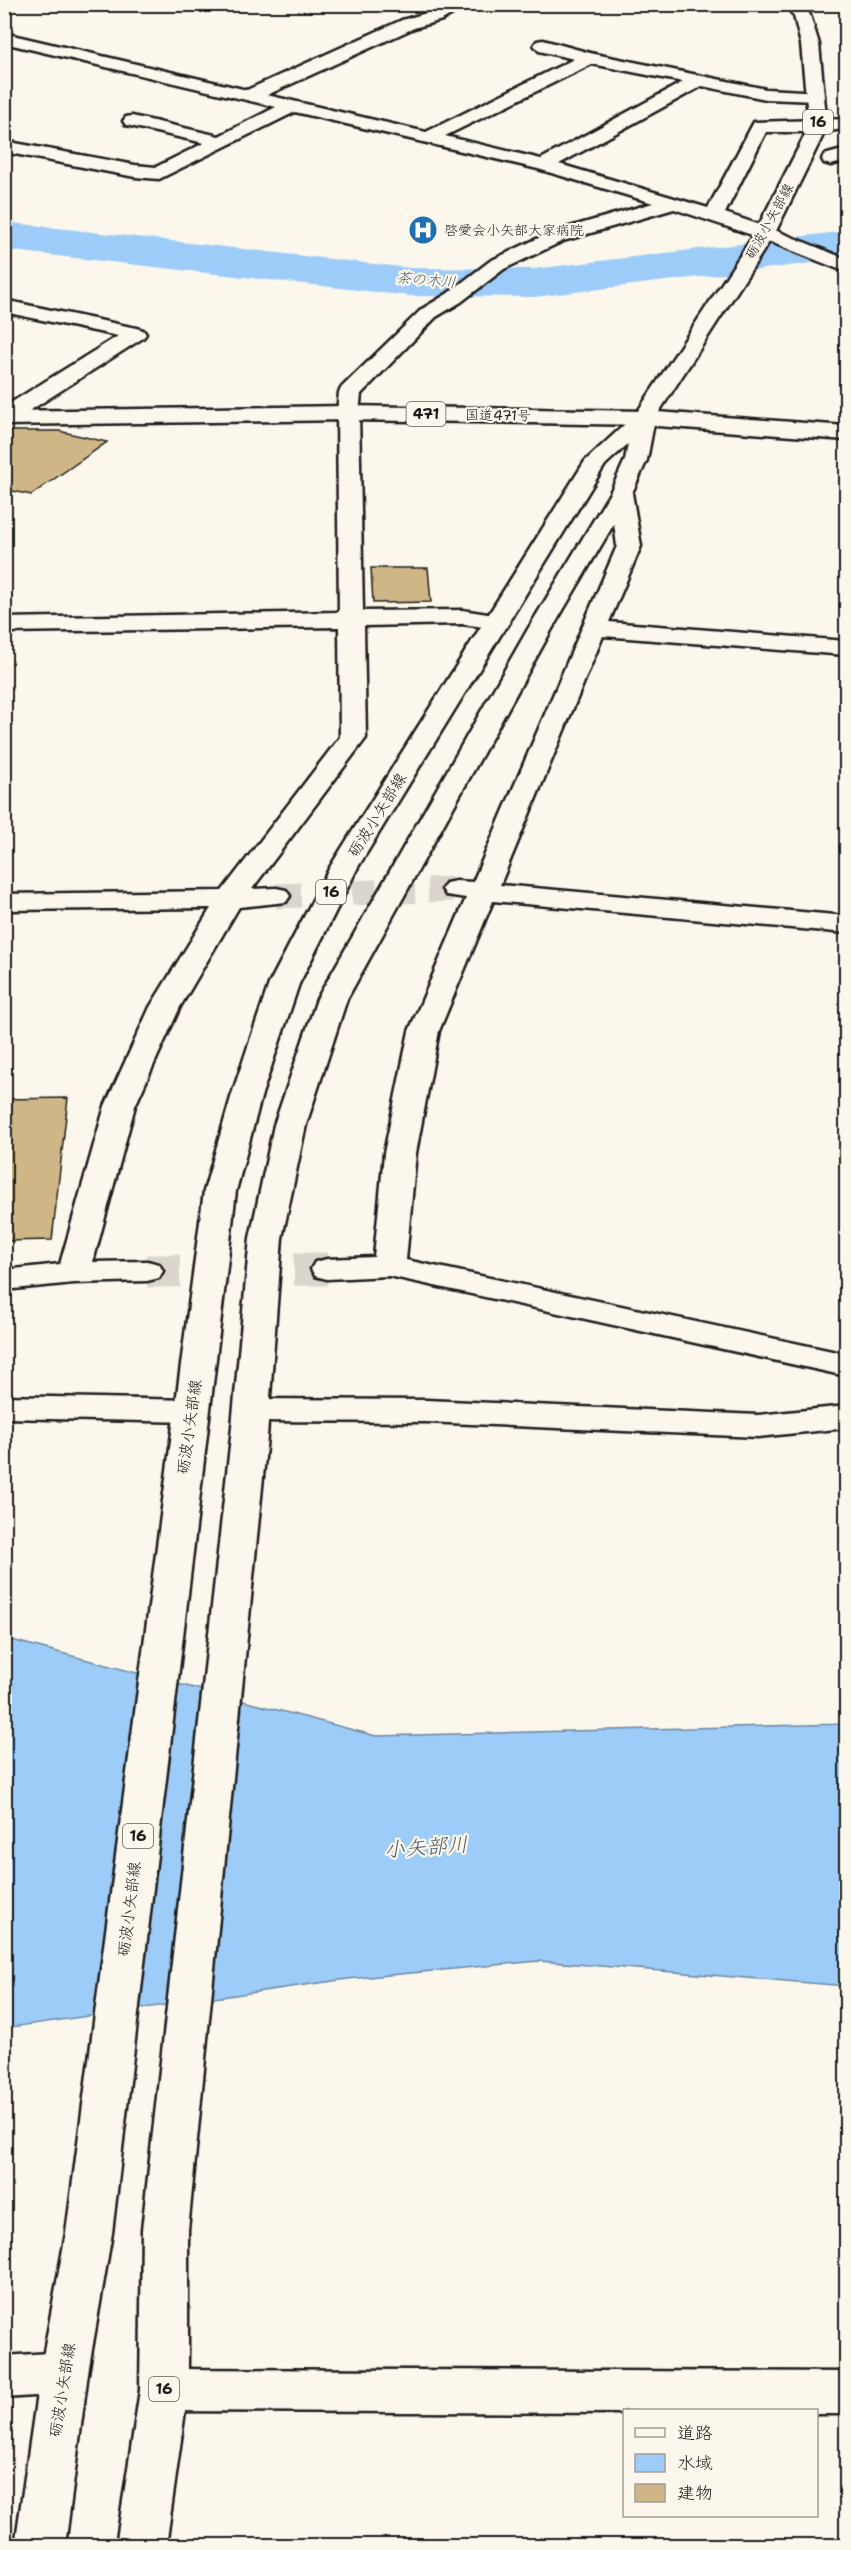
<svg xmlns="http://www.w3.org/2000/svg" width="851" height="2550" viewBox="0 0 851 2550" font-family="'Shantell Sans','Klee One',sans-serif">
	<rect width="100%" height="100%" fill="#fbf7ec"/>
	<filter id="ink" filterUnits="userSpaceOnUse"><feTurbulence type="fractalNoise" baseFrequency=".0167" numOctaves="2"/><feDisplacementMap in="SourceGraphic" scale="12" xChannelSelector="R" yChannelSelector="G"/><feConvolveMatrix kernelMatrix="1 2 1 2 8 2 1 2 1" color-interpolation-filters="sRGB"/></filter>
	<g filter="url(#ink)">
		<path fill="#9eccf9" stroke="#6a86a1" stroke-width="1.5" d="M4 1638 376 1736 846 1724V1986L539 1961 347 1979 5 2028Z"/>
		<g fill="none" stroke-linecap="round" stroke-linejoin="round">
			<path fill="#9eccf9" fill-rule="evenodd" d="M4 222 410 268 534 269 846 231V259L534 297 410 296 4 250Z"/>
		</g>
		<g fill="#cfb686" stroke="#1c1c1c" stroke-width="1.5">
			<path d="M4 431H59L107 442 31 495 4 489Z"/>
			<path d="M371 568H428L431 602 373 603Z"/>
			<path d="M68 1098 52 1240 4 1241V1099Z"/>
		</g>
		<g fill="none" stroke-linecap="round" stroke-linejoin="round">
			<path stroke="#dad6cd" stroke-width="25" stroke-dasharray="25 13" stroke-linecap="butt" d="M276 896 456 889"/>
			<path stroke="#dad6cd" stroke-width="33" stroke-dasharray="33 16" stroke-linecap="butt" d="M147 1271 327 1269"/>
			<g stroke="#1c1c1c" stroke-width="5">
				<g id="minor">
					<path d="M447 4H469L442 20 414 28 267 95 426 132 574 59 539 51 534 45 537 41 543 40 590 53 766 89 821 92 824 96 821 100 815 101 766 99 702 86 559 164 708 208 754 122 846 119V129L818 132H766L725 213 772 229 846 259V272L758 237 674 209 563 241 504 269 461 302 436 317 361 394 359 413 363 611 462 610 507 617 510 622 507 627 498 629 462 624 364 626 366 738 252 889 276 888 286 890 290 896 286 902 239 907 180 1007 135 1106 93 1262 147 1261 159 1264 163 1271 159 1278 147 1281 74 1283 4 1290V1270L60 1264 105 1106 150 1007 211 908 4 910V894L222 891 340 737 339 627 4 632V618L339 612 337 413 339 392 342 387 422 309 447 294 490 261 549 233 653 203 538 169 295 112 159 179 135 177 4 152V141L135 165 156 167 204 143 126 125 123 121 126 117 132 116 219 136 276 107 4 43V33L247 90 402 20 430 12ZM592 64 683 82 541 159 445 136Z"/>
					<path d="M846 149V161L831 165 824 163 822 159 824 155Z"/>
					<path d="M4 300 136 328 143 330 146 334 143 338 12 422 4 423V407L118 336 4 312Z"/>
					<path d="M621 486 629 488 632 493 641 546 609 622 846 641V655L603 636 500 885 846 916V933L493 901 439 1031 416 1153 406 1260 846 1354V1376L389 1276 327 1279 315 1276 311 1269 315 1262 327 1259 374 1257 384 1153 409 1031 466 898 446 895 442 889 446 883 456 881 473 882 617 546 610 493 613 488Z"/>
					<path d="M4 1396 192 1400 204 1403 209 1411 204 1419 192 1422 4 1418Z"/>
					<path d="M251 1399 426 1400 758 1415 846 1406V1428L758 1437 426 1422 251 1421 239 1418 234 1410 239 1402Z"/>
					<path d="M64 2352 81 2358 88 2373 81 2388 64 2394 4 2398V2356Z"/>
					<path d="M164 2369 846 2372V2414H816V2410H624V2413L164 2411 147 2405 140 2390 147 2375Z"/>
				</g>
			</g>
			<g stroke="#1c1c1c" stroke-width="5">
				<path id="major" d="M784 4H802L810 15 819 44 827 127 775 233 655 418 647 460 632 493 552 629 347 999 306 1125 282 1238 267 1437 188 2230V2390L166 2546H116L140 2390 142 2230 231 1437 250 1238 274 1125 317 999 528 629 610 493 625 460 628 444 605 465 358 867 299 984 262 1094 236 1191 112 2233 88 2373 65 2546H15L40 2373 66 2233 204 1191 232 1094 269 984 330 867 585 461 636 414 755 233 809 127 801 44 794 16Z"/>
			</g>
			<g stroke="#1c1c1c" stroke-width="5">
				<path id="highway" d="M348 406 644 411 846 426V440L644 425 348 420 4 425V411Z"/>
			</g>
			<use href="#minor" fill="#fbf7ec" fill-rule="evenodd"/>
			<use href="#major" fill="#fbf7ec" fill-rule="evenodd"/>
			<use href="#highway" fill="#fbf7ec" fill-rule="evenodd"/>
		</g>
	</g>
	<defs>
		<g id="hospital-disc" transform="scale(1.5)"><circle r="9.5" fill="#1f6fb2" stroke="#fbf7ec"/><path d="M-5-5h3v3.5h4V-5h3V5h-3V1.5h-4V5h-3Z" fill="#fff"/></g>
	</defs>
	<g fill-rule="evenodd">
		<use href="#hospital-disc" x="423" y="230"/>
	</g>
	<g text-anchor="middle" dominant-baseline="central" stroke-width="4.5" stroke-linejoin="round" paint-order="stroke">
		<g font-size="14" fill="#1c1c1c" stroke="#fbf7ec">
			<text transform="translate(769 221) rotate(-61)">砺波小矢部線</text>
			<text transform="translate(498 415) rotate(1)">国道471号</text>
		</g>
		<g font-size="14" fill="#1c1c1c" stroke="#fbf7ec" text-anchor="start">
			<text x="444" y="230">啓愛会小矢部大家病院</text>
		</g>
		<g fill="#fbf7ec" stroke="#5f5e5a" stroke-width="1.5">
			<rect x="803" y="110" width="30" height="24" rx="4.5"/>
			<rect x="406.5" y="402" width="39" height="24" rx="4.5"/>
			<rect x="316" y="880" width="30" height="24" rx="4.5"/>
			<rect x="123" y="1824" width="30" height="24" rx="4.5"/>
			<rect x="149" y="2377" width="30" height="24" rx="4.5"/>
		</g>
		<g font-size="15" font-weight="bold" fill="#1c1c1c">
			<text x="818" y="122">16</text>
			<text x="426" y="414">471</text>
			<text x="331" y="892">16</text>
			<text x="138" y="1836">16</text>
			<text x="164" y="2389">16</text>
		</g>
		<g font-size="15" font-style="italic" fill="#4a5a69" stroke="#fbf7ec">
			<text transform="translate(426 280) rotate(5)">茶の木川</text>
		</g>
		<g font-size="16" fill="#1c1c1c" stroke="#fbf7ec">
			<text transform="translate(377 815) rotate(-58)">砺波小矢部線</text>
			<text transform="translate(189 1427) rotate(-82)">砺波小矢部線</text>
			<text transform="translate(129 1909) rotate(-83)">砺波小矢部線</text>
			<text transform="translate(62 2390) rotate(-81)">砺波小矢部線</text>
		</g>
		<g font-size="21" font-style="italic" fill="#4a5a69" stroke="#fbf7ec">
			<text transform="translate(426 1847) rotate(-4)">小矢部川</text>
		</g>
	</g>
	<rect width="851" height="2550" fill="none" stroke="#fbf7ec" stroke-width="24"/>
	<rect x="12" y="12" width="827" height="2526" fill="none" stroke="#1c1c1c" stroke-width="2" filter="url(#ink)"/>
	<rect x="623" y="2409" width="195" height="108" fill="#fbf7ec" stroke="#a29f99" stroke-width="1.5"/>
	<rect x="635" y="2428" width="30" height="9" fill="#fbf7ec" stroke="#a29f99" stroke-width="1.5"/>
	<text x="677" y="2439" font-size="18" fill="#1c1c1c">道路</text>
	<rect x="635" y="2454" width="30" height="18" fill="#9eccf9" stroke="#a29f99" stroke-width="1.5"/>
	<text x="677" y="2469" font-size="18" fill="#1c1c1c">水域</text>
	<rect x="635" y="2484" width="30" height="18" fill="#cfb686" stroke="#a29f99" stroke-width="1.5"/>
	<text x="677" y="2499" font-size="18" fill="#1c1c1c">建物</text>
</svg>
